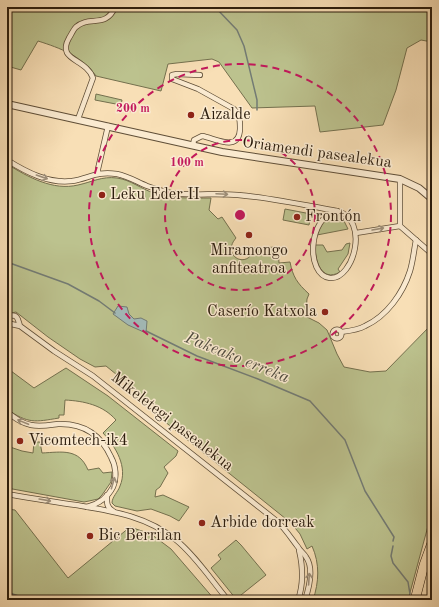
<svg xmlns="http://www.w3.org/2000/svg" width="439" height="607" viewBox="0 0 439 607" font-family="'Old Standard TT',serif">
	<rect width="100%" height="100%" fill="#f8dfb6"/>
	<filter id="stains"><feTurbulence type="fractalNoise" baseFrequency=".005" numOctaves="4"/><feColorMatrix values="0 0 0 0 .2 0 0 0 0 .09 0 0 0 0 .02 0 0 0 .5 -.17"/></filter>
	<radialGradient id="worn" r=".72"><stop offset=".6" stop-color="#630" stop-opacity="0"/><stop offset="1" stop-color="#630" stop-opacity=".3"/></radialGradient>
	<g fill="#bcc28e" stroke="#74704e">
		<path d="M7 7H432V42L421 40 407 48 396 90 383 125 320 132 315 106 252 108 219 62 212 59 168 64 161 91 96 76C82 56 60 48 38 41L21 70 7 66Z"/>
		<path d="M96 94 122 100 121 105 95 100Z"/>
		<path d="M7 164C28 177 53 191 78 185 92 182 102 176 117 178 131 180 141 189 154 193 172 199 192 198 211 198L209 210 218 219 222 217 236 238C220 256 249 271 254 248L278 247 279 263 290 262C293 277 297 283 309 294L307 299 306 312 307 317 319 323 327 330 337 354 344 367 370 372 386 371 432 324V518L428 526 408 600H313C319 582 320 564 312 546L307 549 300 534 291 523 164 421V413L106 366 95 367 80 359 48 337 16 312 7 314Z"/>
		<path d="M285 209 311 214 309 225 283 220Z"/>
		<path d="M335 213 340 214 348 219 344 221 348 229 317 235C321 225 324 217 335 213Z"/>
		<path d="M350 243 348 254 338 269 340 272C321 283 315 260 315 245H323L327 252 342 250 346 244Z"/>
		<path d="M7 368 34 388 66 368 108 396 178 451 176 456 164 467 168 473 160 487 156 490 155 497 163 495 189 507 179 521 170 516 151 509 137 511 115 506 112 503C112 497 118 492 120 486 128 467 116 447 103 433L116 420C103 405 84 401 65 400L64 415H59V418C35 422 28 424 7 409Z"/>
		<path d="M34 442H40L42 453C62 452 79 448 88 470L99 468 103 473 112 472 111 482 102 495 98 499 89 501 84 502 7 488V446L22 451 33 453Z"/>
		<path d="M7 509 15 510 68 578 130 527 151 534 171 549 215 600H7Z"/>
		<path d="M236 540 241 545 266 575 236 599 211 568 221 559 218 555Z"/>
	</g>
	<path fill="#a2bab8" stroke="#737b74" d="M118 306 127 307 129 314 134 319 141 318 147 321 146 333 128 325 113 314Z"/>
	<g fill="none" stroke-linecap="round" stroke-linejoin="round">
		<g stroke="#737b74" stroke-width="1.5">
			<path d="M215 7 237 30 244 46 257 100V110"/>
			<path d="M7 262 68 284 99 301 115 313"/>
			<path d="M146 331 197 356 258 379 310 401 345 440 365 491 394 537 393 541"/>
			<path d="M393 546 391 556 393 563 408 582 410 594"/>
			<path d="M7 592 30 600"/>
		</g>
		<g stroke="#5f4e37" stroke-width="6">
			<g id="minor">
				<path d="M78 119 93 78C86 58 56 61 69 38 71 35 73 30 76 27 89 15 106 29 115 7"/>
				<path d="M193 145 194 140 202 136C215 138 239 153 240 129 240 121 240 115 234 109L198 89 172 79V75L177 74 200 75"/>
				<path d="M7 160C26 172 49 184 72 181 90 178 96 171 117 174 128 176 137 182 147 186 155 189 163 191 171 193 193 196 216 193 238 195 271 198 304 205 337 211"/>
				<path d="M98 173V169L108 126"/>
				<path d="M400 179V226L432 254"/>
				<path d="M337 211C370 219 354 280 330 278 305 275 308 216 337 211Z"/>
				<path d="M356 233 400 226"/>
				<path d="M20 326C18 320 18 314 10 316L8 320 11 324 20 326 54 351 93 376 278 522C286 530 291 538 298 547 300 551 304 553 306 557 314 568 309 588 305 600"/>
				<circle cx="337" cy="334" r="4.5"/>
				<path d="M341 332C349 331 358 330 365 326 387 316 403 293 410 271 413 261 414 250 416 240"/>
				<path d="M7 412C15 418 21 423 31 425 40 427 50 425 58 424 84 423 101 435 111 457 116 466 117 478 113 487 108 497 98 504 87 507"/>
				<path d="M7 494C30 498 53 502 76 505 112 511 147 516 176 540 195 555 212 581 228 600"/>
				<path d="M107 495C107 502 106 507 113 511"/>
				<path d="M298 600C304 583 303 567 299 550"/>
			</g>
		</g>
		<g stroke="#5f4e37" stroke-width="8">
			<path id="tertiary" d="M7 104 222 152 400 179 419 188 432 199"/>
		</g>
		<g stroke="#2c1d0d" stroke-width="10">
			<path id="motorway" d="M415 600 424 565 432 543"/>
		</g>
		<use href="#minor" stroke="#faead0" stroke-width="4.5"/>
		<use href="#tertiary" stroke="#faead0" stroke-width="6"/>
		<use href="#motorway" stroke="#f8dfb6" stroke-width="9"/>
	</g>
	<defs><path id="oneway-shaft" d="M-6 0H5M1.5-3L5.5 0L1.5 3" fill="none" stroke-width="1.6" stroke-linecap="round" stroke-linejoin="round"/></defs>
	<g stroke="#9d8e78">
		<use href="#oneway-shaft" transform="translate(42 177) rotate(19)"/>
		<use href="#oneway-shaft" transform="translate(222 194) rotate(3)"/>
		<use href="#oneway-shaft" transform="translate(378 229) rotate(-10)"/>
		<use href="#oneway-shaft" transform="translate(23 422) rotate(-158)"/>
		<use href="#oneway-shaft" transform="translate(113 483) rotate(-74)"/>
		<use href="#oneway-shaft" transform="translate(45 500) rotate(10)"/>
		<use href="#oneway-shaft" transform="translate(309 579) rotate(-86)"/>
	</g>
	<g fill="none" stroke="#c2185b" stroke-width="2" stroke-dasharray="7 5">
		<circle cx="240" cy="215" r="75"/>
		<circle cx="240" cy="215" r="151"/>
	</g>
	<g fill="#8f2418" stroke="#faead0" stroke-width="1.5">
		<circle cx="191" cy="115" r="4"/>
		<circle cx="102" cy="195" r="4"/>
		<circle cx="297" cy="217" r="4"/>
		<circle cx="249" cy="235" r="4"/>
		<circle cx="325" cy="312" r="4"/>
		<circle cx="20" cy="441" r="4"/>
		<circle cx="202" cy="523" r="4"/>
		<circle cx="90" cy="536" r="4"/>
	</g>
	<g text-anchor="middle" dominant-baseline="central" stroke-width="3" stroke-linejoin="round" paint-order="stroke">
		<g font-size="16" fill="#2c1d0d" stroke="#faead0" text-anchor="start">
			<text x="199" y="115">Aizalde</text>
			<text x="110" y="195">Leku Eder II</text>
			<text x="305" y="217">Frontón</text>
			<text x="249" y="251" text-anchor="middle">Miramongo<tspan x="249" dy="18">anfiteatroa</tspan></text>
			<text x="317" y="312" text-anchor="end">Caserío Katxola</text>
			<text x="28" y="441">Vicomtech-ik4</text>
			<text x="210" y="523">Arbide dorreak</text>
			<text x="98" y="536">Bic Berrilan</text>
		</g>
		<g font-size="16" fill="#2c1d0d" stroke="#faead0">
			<text transform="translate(317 153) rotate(8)">Oriamendi pasealekua</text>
			<text transform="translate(172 422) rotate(38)">Mikeletegi pasealekua</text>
		</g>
		<g font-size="17" font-style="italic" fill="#4f4c40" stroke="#faead0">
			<text transform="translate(237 358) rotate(22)">Pakeako erreka</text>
		</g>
	</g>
	<circle cx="240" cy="215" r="6" fill="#c2185b" stroke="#faead0" stroke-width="2"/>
	<g font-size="12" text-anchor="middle" font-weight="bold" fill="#c2185b" stroke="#faead0" stroke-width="3" stroke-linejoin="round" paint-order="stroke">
		<text x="133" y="112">200 m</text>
		<text x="187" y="166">100 m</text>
	</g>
	<rect width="439" height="607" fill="none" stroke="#f8dfb6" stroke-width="24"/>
	<rect x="8" y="8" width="423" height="591" fill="none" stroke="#2c1d0d" stroke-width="2"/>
	<rect x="12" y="12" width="415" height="583" fill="none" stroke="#2c1d0d"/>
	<rect width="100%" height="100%" filter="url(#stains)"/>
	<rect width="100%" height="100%" fill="url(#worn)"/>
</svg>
